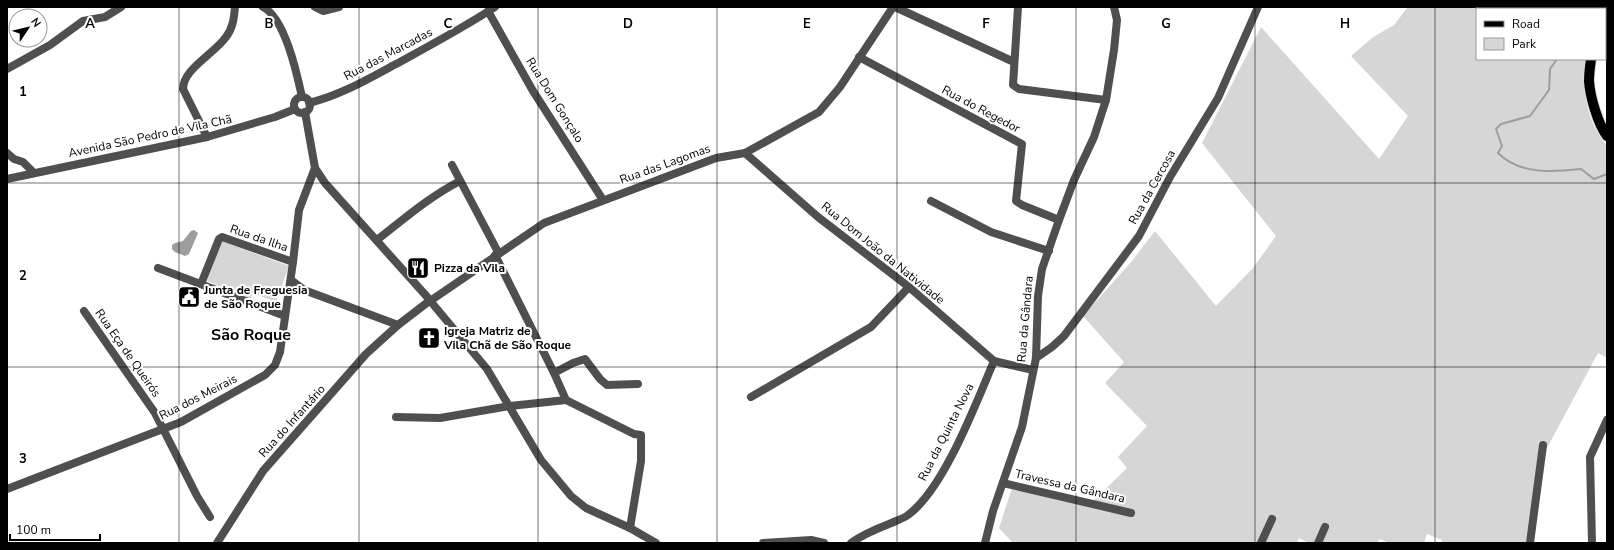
<svg xmlns="http://www.w3.org/2000/svg" width="1614" height="550" viewBox="0 0 1614 550" font-family="'Nunito Sans',sans-serif">
	<rect width="100%" height="100%" fill="#fff"/>
	<g fill="#d6d6d6">
		<path d="M1408 7H1607V18L1605 21V9H1477V59H1587C1583 94 1585 118 1607 146V358L1598 353 1547 448 1533 543H1441L1442 540 1427 534 1424 543H1390L1379 539 1378 543H1309L1299 538 1297 543H1013L999 528 1012 488 1090 504 1127 468 1118 457 1147 426 1105 383 1124 362 1083 316 1132 261 1155 231 1216 306 1253 268 1276 236 1202 143 1261 27 1379 159 1408 116 1351 56 1373 37 1394 25Z"/>
		<path d="M222 241 289 266 276 302 253 293 250 299 207 281Z"/>
	</g>
	<path fill="#9d9d9d" d="M194 230 198 233 189 254 185 256 175 252 172 249V245L175 243 183 241 191 231Z"/>
	<g fill="none" stroke-linecap="round" stroke-linejoin="round">
		<g stroke="#9d9d9d" stroke-width="2">
			<path d="M1564 9V7"/>
			<path d="M1557 59 1550 69 1549 90 1530 116 1501 124 1496 129 1502 146 1498 153C1520 175 1553 172 1581 169L1594 179 1607 174"/>
		</g>
		<g stroke="#dbdbdb" stroke-width="12">
			<g id="major">
				<path d="M1605 23 1607 20"/>
				<path d="M1591 59C1590 66 1589 74 1589 81 1590 97 1598 124 1607 136"/>
			</g>
		</g>
		<g stroke="#4f4f4f" stroke-width="8">
			<path d="M263 7C285 18 297 74 302 97"/>
			<path d="M315 7 323 11 339 7"/>
			<path d="M895 7 1014 62"/>
			<path d="M1018 7 1013 85 1019 89 1106 100"/>
			<path d="M488 11 533 91 603 200"/>
			<path d="M859 57 1022 144 1016 201 1022 205 1059 220"/>
			<path d="M7 69 50 45 83 21 105 17 121 7"/>
			<circle cx="302" cy="105" r="8"/>
			<path d="M309 103C341 95 368 79 396 64 429 46 463 28 495 7"/>
			<path d="M207 137 183 89C183 69 214 54 226 37 233 28 234 18 235 7"/>
			<path d="M7 153 14 159 23 162 34 173"/>
			<path d="M745 153 818 217 909 287 994 361 1033 370"/>
			<path d="M452 165 498 252"/>
			<path d="M315 168 325 183 429 299"/>
			<path d="M7 179 207 137 275 117 295 109"/>
			<path d="M931 201 991 232 1049 251"/>
			<path d="M377 240C404 219 429 197 460 181"/>
			<path d="M495 255 554 373"/>
			<path d="M158 268 285 316"/>
			<path d="M291 280 304 290 398 325 428 302"/>
			<path d="M201 284 219 239 222 237 293 262"/>
			<path d="M433 299 544 223 716 158 745 153 819 112 840 87 893 7"/>
			<path d="M432 303 487 369 541 460 571 496 586 508 630 528 656 543"/>
			<path d="M84 311 155 413 197 496 210 517"/>
			<path d="M1036 358 1052 347 1064 336 1139 236 1170 177 1218 98 1258 7"/>
			<path d="M751 397 871 327 909 287"/>
			<path d="M566 400 634 434 641 435V461L630 528"/>
			<path d="M396 417 440 418 510 406 566 400 554 373 573 363 585 359 600 379 607 385 638 384"/>
			<path d="M1003 483 1131 513"/>
			<path d="M7 489 181 422 265 375 275 365 280 352 293 262 299 210 315 168 305 112"/>
			<path d="M217 543 263 471 366 354 398 325"/>
			<path d="M763 543 811 540 824 543"/>
			<path d="M851 543C862 535 876 529 889 524 895 521 903 519 908 515 944 489 976 403 994 361"/>
			<path d="M985 543 993 511 1022 427 1036 358 1038 296 1042 269 1059 220 1074 180 1094 137 1106 100 1114 50 1117 20 1114 7"/>
			<path d="M1261 543 1272 519"/>
			<path d="M1318 543 1325 527"/>
			<path d="M1530 543 1543 445"/>
			<path d="M1592 543 1590 457 1607 420"/>
		</g>
		<use href="#major" stroke="#000" stroke-width="10"/>
	</g>
	<path fill="none" stroke="#000" stroke-width="1" stroke-opacity="0.55" d="M179 7V543M359 7V543M538 7V543M717 7V543M897 7V543M1076 7V543M1255 7V543M1435 7V543M7 183H1607M7 367H1607"/>
	<defs>
		<g id="restaurant-square" transform="scale(1.15)"><rect x="-9" y="-9" width="18" height="18" rx="4" fill="#000" stroke="#fff"/><path d="M-5-6h1v4h1v-4h1v4h1v-4h1v5L-1.5 .5V6h-2V.5L-5-1ZM5-6V6H3V1.5H1.5Q1.5-4 5-6Z" fill="#fff"/></g>
		<g id="civic-square" transform="scale(1.15)"><rect x="-9" y="-9" width="18" height="18" rx="4" fill="#000" stroke="#fff"/><path d="M-.6-6.5H3V-4.5H.6V-3L4-1V1h2V6H-6V1h2V-1L-.6-3ZM-1.2 2.5V6h2.4V2.5Z" fill="#fff"/></g>
		<g id="church-square" transform="scale(1.15)"><rect x="-9" y="-9" width="18" height="18" rx="4" fill="#000" stroke="#fff"/><path d="M-1.2-6h2.4v3.5h3.3v2.4h-3.3V6h-2.4V-.1h-3.3v-2.4h3.3Z" fill="#fff"/></g>
	</defs>
	<g fill-rule="evenodd">
		<use href="#restaurant-square" x="418" y="268"/>
		<use href="#civic-square" x="189" y="297"/>
		<use href="#church-square" x="429" y="338"/>
	</g>
	<g text-anchor="middle" dominant-baseline="central" stroke-width="4" stroke-linejoin="round" paint-order="stroke">
		<g font-size="12" fill="#000" stroke="#fff">
			<text transform="translate(388 54) rotate(-28)">Rua das Marcadas</text>
			<text transform="translate(555 100) rotate(58)">Rua Dom Gonçalo</text>
			<text transform="translate(981 109) rotate(28)">Rua do Regedor</text>
			<text transform="translate(150 136) rotate(-12)">Avenida São Pedro de Vila Chã</text>
			<text transform="translate(665 164) rotate(-20)">Rua das Lagomas</text>
			<text transform="translate(1152 187) rotate(-61)">Rua da Cercosa</text>
			<text transform="translate(259 238) rotate(19)">Rua da Ilha</text>
			<text transform="translate(883 253) rotate(39)">Rua Dom João da Natividade</text>
			<text transform="translate(1025 319) rotate(-85)">Rua da Gândara</text>
			<text transform="translate(128 353) rotate(55)">Rua Eça de Queirós</text>
			<text transform="translate(198 397) rotate(-27)">Rua dos Meirais</text>
			<text transform="translate(292 421) rotate(-48)">Rua do Infantário</text>
			<text transform="translate(946 432) rotate(-63)">Rua da Quinta Nova</text>
			<text transform="translate(1070 486) rotate(13)">Travessa da Gândara</text>
		</g>
		<g font-size="12" font-weight="bold" fill="#000" stroke="#fff" text-anchor="start">
			<text x="434" y="268">Pizza da Vila</text>
			<text x="204" y="290">Junta de Freguesia<tspan x="204" dy="14">de São Roque</tspan></text>
			<text x="444" y="331">Igreja Matriz de<tspan x="444" dy="14">Vila Chã de São Roque</tspan></text>
		</g>
		<g font-size="16" font-weight="bold" fill="#000" stroke="#fff">
			<text x="251" y="335">São Roque</text>
		</g>
	</g>
	<g font-size="13" text-anchor="middle" font-weight="bold" fill="#000" stroke="#fff" stroke-width="4" stroke-linejoin="round" paint-order="stroke">
		<text x="90" y="28">A</text>
		<text x="269" y="28">B</text>
		<text x="448" y="28">C</text>
		<text x="628" y="28">D</text>
		<text x="807" y="28">E</text>
		<text x="986" y="28">F</text>
		<text x="1166" y="28">G</text>
		<text x="1345" y="28">H</text>
		<text x="23" y="96">1</text>
		<text x="23" y="280">2</text>
		<text x="23" y="463">3</text>
	</g>
	<rect width="1614" height="550" fill="none" stroke="#000000" stroke-width="16"/>
	<rect x="1476" y="8" width="130" height="52" fill="#ffffff" stroke="#999999"/>
	<rect x="1484" y="21" width="20" height="6" fill="#000000" stroke="#999999"/>
	<text x="1512" y="28" font-size="12" fill="#000000">Road</text>
	<rect x="1484" y="38" width="20" height="12" fill="#d6d6d6" stroke="#999999"/>
	<text x="1512" y="48" font-size="12" fill="#000000">Park</text>
	<g transform="translate(28 28) rotate(55)"><circle r="19" fill="#ffffff" stroke="#999999"/>
	<path d="M0-3L7 15L0 10L-7 15Z" fill="#000000"/>
	<text y="-6" font-size="11" font-weight="bold" text-anchor="middle" fill="#000000">N</text>
	</g>
	<path d="M10 534v6h90v-6" fill="none" stroke="#000000" stroke-width="2"/>
	<text x="16" y="534" font-size="12" fill="#000000" stroke="#ffffff" stroke-width="3" paint-order="stroke">100 m</text>
</svg>
